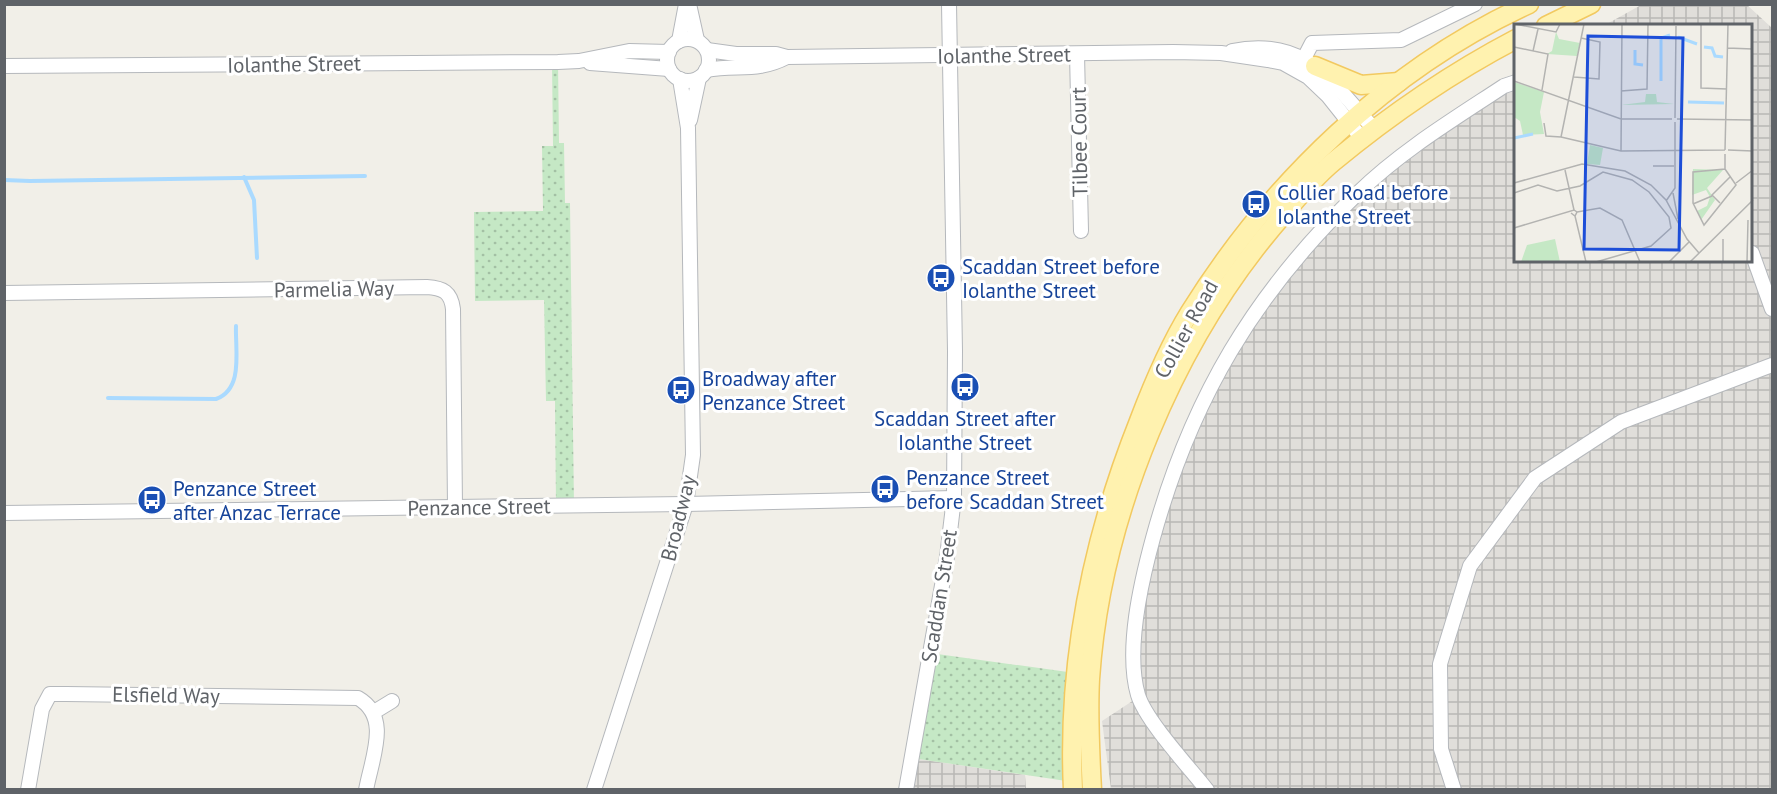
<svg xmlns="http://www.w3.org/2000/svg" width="1777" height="794" viewBox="0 0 1777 794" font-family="'PT Sans',sans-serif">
	<defs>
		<pattern id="industrial-grid" width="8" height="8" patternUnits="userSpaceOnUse" patternTransform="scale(1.5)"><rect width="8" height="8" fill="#e0deda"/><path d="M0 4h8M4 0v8" fill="none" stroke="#b9b8b5"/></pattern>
		<pattern id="green-dots" width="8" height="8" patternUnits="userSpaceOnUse" patternTransform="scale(1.5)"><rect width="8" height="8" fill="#c5e8c5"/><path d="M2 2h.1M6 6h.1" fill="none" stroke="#a3c0a4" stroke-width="1.8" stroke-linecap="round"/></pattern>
	</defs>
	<rect width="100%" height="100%" fill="#f1efe8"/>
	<g fill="url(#industrial-grid)">
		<path d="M1746 4 1772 28V789H1111L1102 721 1137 698 1133 647 1168 485 1246 322 1359 189 1516 78V261H1752V26L1605 25 1641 5Z"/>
		<path d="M912 758 1025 775 1026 789 906 790Z"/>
	</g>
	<g fill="url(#green-dots)">
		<path d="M552 62H558L559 143H564L565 203H570L574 506H556L555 401H546L544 300 475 301 474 212 543 211 542 146H553Z"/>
		<path d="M930 653 1075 673 1073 782 912 758Z"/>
	</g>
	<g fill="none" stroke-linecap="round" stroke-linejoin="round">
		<g stroke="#aadaff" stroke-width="4">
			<path d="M244 177 254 200 257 258"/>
			<path d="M4 180 30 181 365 176"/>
			<path d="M108 398 216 399C244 389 235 350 236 326"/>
		</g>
		<g stroke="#b5b8bc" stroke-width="16">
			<g id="minor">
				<path d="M689 4 697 40"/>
				<circle cx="688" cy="60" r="21"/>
				<path d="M679 41 686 4"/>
				<path d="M707 50 736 54H776L787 57 1173 52 1221 53 1268 60 1283 63 1308 77 1328 96 1363 140"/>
				<path d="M1232 51C1305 36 1331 81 1374 129"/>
				<path d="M1077 54 1081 231"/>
				<path d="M590 63 669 69"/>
				<path d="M4 66 558 62 579 61 629 51 669 52"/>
				<path d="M706 70C738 64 756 73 787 57"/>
				<path d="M1298 70 1312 43 1401 40 1475 4"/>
				<path d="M690 120 699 78"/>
				<path d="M1752 253 1772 309"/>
				<path d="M4 293 427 287C443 288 451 292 453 309L455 507"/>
				<path d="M4 513 686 504 954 498"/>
				<path d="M374 712 392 701"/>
				<path d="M28 790 42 709 50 694H66L358 698C391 717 372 757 366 790"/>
				<path d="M594 790 686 504 693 455 688 128 680 79"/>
				<path d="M906 790 947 557 954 498 955 351 949 4"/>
				<path d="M1207 790C1189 767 1146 721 1138 695 1125 650 1141 582 1153 538 1191 399 1254 293 1358 193 1401 151 1454 119 1504 86L1516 82"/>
				<path d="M1454 790 1441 749 1440 664 1470 566 1535 478 1621 422 1772 365"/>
			</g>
		</g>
		<g stroke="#f2c960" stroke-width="21">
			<g id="major">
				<path d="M1546 26 1591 4"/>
				<path d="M1315 66 1361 85 1399 82"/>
				<path d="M1073 790C1067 663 1092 539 1139 421 1153 384 1169 346 1190 312 1271 182 1389 68 1529 4"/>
				<path d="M1092 790C1090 753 1088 716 1090 679 1101 516 1175 338 1283 215 1298 197 1315 177 1333 162 1390 115 1451 73 1516 39"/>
			</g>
		</g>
		<use href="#minor" stroke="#fff" stroke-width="14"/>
		<use href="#major" stroke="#fff2af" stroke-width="18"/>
	</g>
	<defs>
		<g id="bus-disc" transform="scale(1.5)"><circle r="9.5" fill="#1a4fb4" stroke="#fff"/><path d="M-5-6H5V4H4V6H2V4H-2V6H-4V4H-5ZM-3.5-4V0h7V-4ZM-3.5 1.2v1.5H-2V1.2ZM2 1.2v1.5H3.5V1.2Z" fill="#fff"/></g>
	</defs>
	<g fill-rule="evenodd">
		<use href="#bus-disc" x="1256" y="204"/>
		<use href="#bus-disc" x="941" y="278"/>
		<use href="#bus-disc" x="965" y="387"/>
		<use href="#bus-disc" x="681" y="390"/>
		<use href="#bus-disc" x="885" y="489"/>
		<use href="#bus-disc" x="152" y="500"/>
	</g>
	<g text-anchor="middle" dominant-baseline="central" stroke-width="6" stroke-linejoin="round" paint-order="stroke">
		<g font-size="21" fill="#5f6368" stroke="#fff">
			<text transform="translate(1004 55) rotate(-1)">Iolanthe Street</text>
			<text transform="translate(294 64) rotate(-1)">Iolanthe Street</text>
			<text transform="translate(1079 142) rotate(-91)">Tilbee Court</text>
			<text transform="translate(334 289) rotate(-1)">Parmelia Way</text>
			<text transform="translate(1186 329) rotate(-61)">Collier Road</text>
			<text transform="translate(479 507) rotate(-1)">Penzance Street</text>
			<text transform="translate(678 518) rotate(-76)">Broadway</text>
			<text transform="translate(939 596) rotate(-81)">Scaddan Street</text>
			<text transform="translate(166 695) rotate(1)">Elsfield Way</text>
		</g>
		<g font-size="21" fill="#164399" stroke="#fff" text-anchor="start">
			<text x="1277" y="192">Collier Road before<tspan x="1277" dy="24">Iolanthe Street</tspan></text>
			<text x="962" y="266">Scaddan Street before<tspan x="962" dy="24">Iolanthe Street</tspan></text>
			<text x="702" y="378">Broadway after<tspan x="702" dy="24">Penzance Street</tspan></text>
			<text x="965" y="418" text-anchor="middle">Scaddan Street after<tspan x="965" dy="24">Iolanthe Street</tspan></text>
			<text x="906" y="477">Penzance Street<tspan x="906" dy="24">before Scaddan Street</tspan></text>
			<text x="173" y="488">Penzance Street<tspan x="173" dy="24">after Anzac Terrace</tspan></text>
		</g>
	</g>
	<g transform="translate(1514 24)">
		<rect width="238" height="238" fill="#f1efe8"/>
		<path d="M42 8 45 15 66 19 63 32 33 30 38 27ZM0 58 30 68 26 88 30 110 9 111 6 97 0 93ZM132 70H142L143 78 160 80 107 81 131 78ZM76 121 89 124 86 141 73 140ZM179 145 209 146 193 164 201 176 187 196 183 187 193 182 196 173 192 166 178 171ZM41 215 46 238H7L13 221Z" fill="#c5e8c5"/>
		<path fill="none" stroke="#aadaff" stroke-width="3" d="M164 13 183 20M190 23 198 24 201 32 209 33M121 26V40L129 41M147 57V14L156 11M174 78 210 79M0 114 19 110"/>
		<path fill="none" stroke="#b3b3b1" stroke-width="1.5" d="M1 0 42 8 46 0M187 0V64L213 65M0 23 34 30 28 66M213 24 239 25M19 27 24 5M60 53 85 55 86 18 67 14M0 57 107 95H158M107 67 133 65 134 0M161 94 162 2M163 95 239 96M30 99 32 112 47 113M47 113 107 127 211 126M47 113 70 0M211 126 214 0M214 126 239 127M107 127 108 0M211 130V145L179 148V179L190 201 222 161 211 145M139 142H160M51 146 60 186M0 159 68 140 111 147 137 161 152 176 173 215 185 229M222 159 239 146M0 169 24 161 43 167 66 162 89 148 118 156 135 168 155 193 157 204 137 222 82 238M159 169 164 195M152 177 161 164V98M206 179 198 171 216 153M179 180 198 172M63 188 86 184 108 196 126 238M61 192 72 238M0 204 60 186 63 188 61 192 57 189M209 215V238M155 238 175 218M176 238 239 176M233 238 234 196"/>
		<path fill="#1d4ed8" fill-opacity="0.15" stroke="#1d4ed8" stroke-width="3" d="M74 12 169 14 165 226 70 225Z"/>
		<rect width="238" height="238" fill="none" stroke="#5f6368" stroke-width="3"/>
	</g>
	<rect width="1777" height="794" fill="none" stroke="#5f6368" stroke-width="12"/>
</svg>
